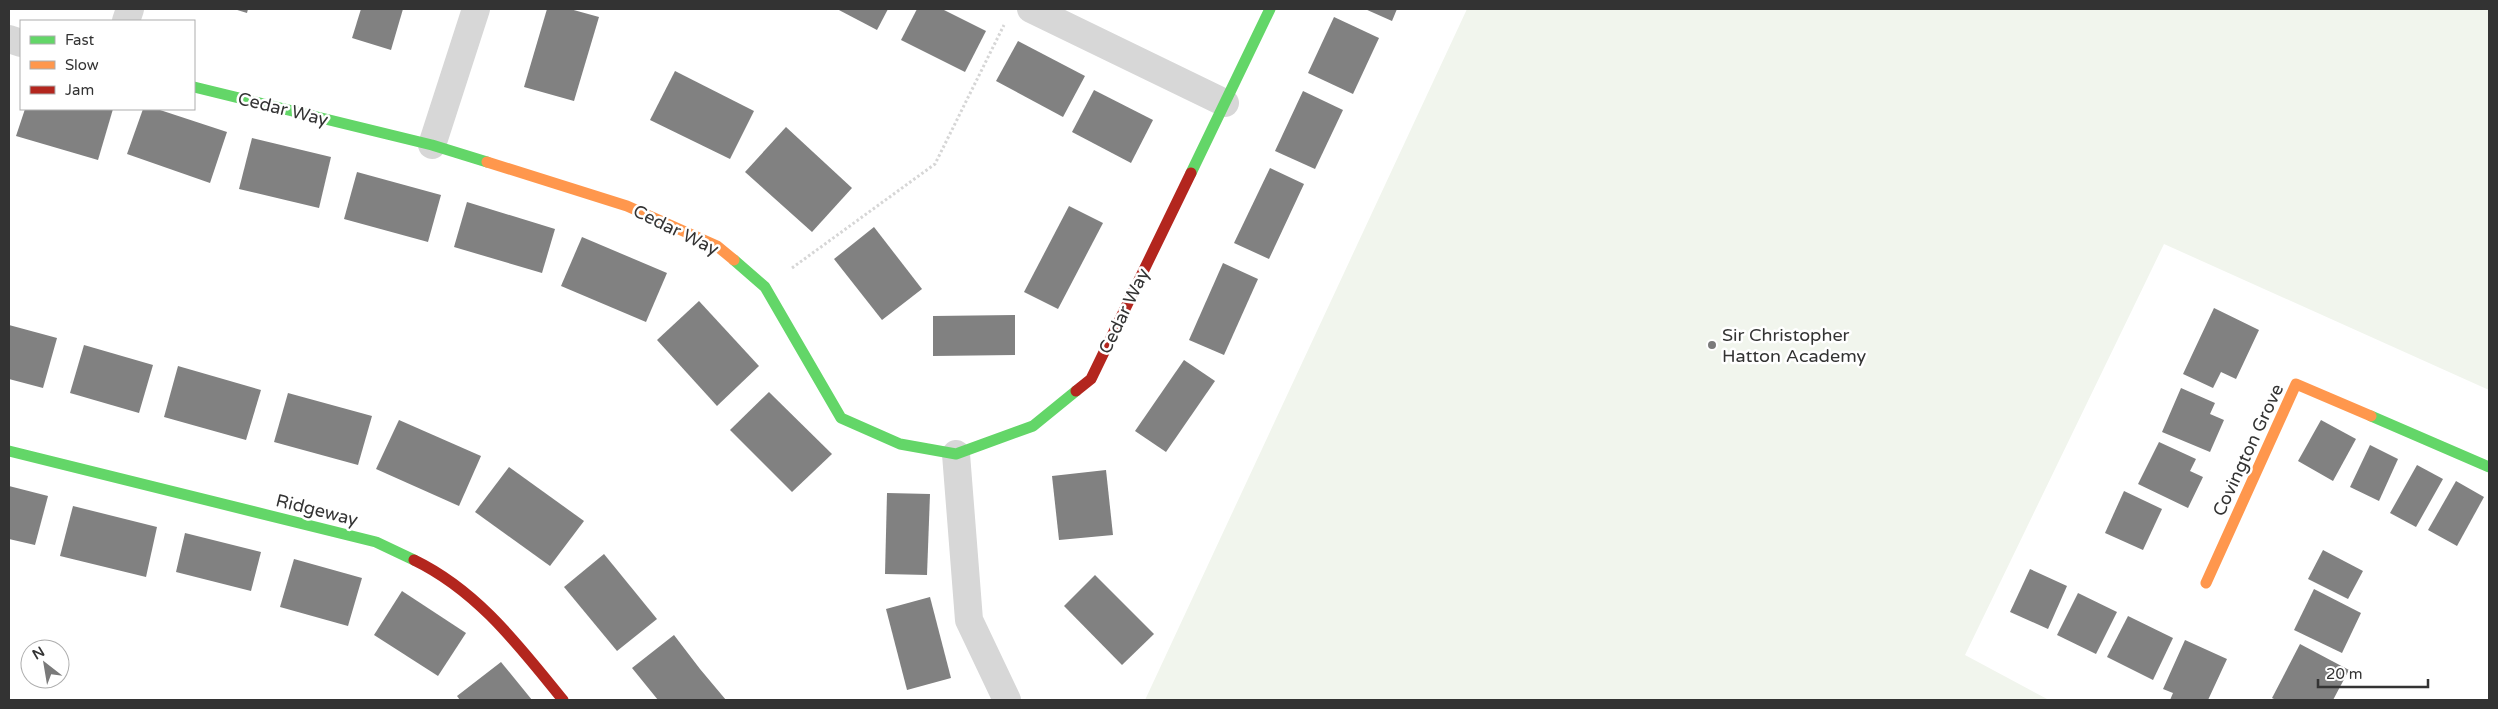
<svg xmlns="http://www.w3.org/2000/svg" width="2498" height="709" viewBox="0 0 2498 709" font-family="'Varela Round',sans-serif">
	<rect width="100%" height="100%" fill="#fff"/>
	<path fill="#f1f5ed" d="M1467 9H2489V390L2164 244 1965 655 2049 700H1145Z"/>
	<g fill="#818181">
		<path d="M234 9H248L247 13Z"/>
		<path d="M361 9H403L391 50 352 38Z"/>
		<path d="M547 9H570L599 17 574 101 524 87Z"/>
		<path d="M837 9H888L877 30Z"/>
		<path d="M917 9H942L986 31 965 72 901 40Z"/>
		<path d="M1365 9H1397L1392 21Z"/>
		<path d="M1334 17 1379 38 1353 94 1308 73Z"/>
		<path d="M1018 41 1085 76 1063 117 996 81Z"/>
		<path d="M675 71 754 111 730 159 650 120Z"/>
		<path d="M1094 90 1153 120 1131 163 1072 132Z"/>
		<path d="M1303 91 1343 110 1315 169 1275 151Z"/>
		<path d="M25 109H113L98 160 16 136Z"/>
		<path d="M143 109H157L227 132 210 183 127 154Z"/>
		<path d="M786 127 852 188 812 232 745 172Z"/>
		<path d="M252 138 331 157 319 208 239 189Z"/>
		<path d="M1270 168 1304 184 1269 259 1234 243Z"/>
		<path d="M357 172 441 195 428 242 344 219Z"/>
		<path d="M467 202 555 229 542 273 454 247Z"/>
		<path d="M1069 206 1103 223 1058 309 1024 292Z"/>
		<path d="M874 227 922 289 882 320 834 259Z"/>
		<path d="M582 237 667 273 646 322 561 286Z"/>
		<path d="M1223 263 1258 279 1224 355 1189 340Z"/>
		<path d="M699 301 759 366 717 406 657 340Z"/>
		<path d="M2214 308 2259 330 2236 379 2221 372 2213 388 2183 374Z"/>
		<path d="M1015 315V355L933 356V316Z"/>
		<path d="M9 325 57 338 43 388 9 379Z"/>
		<path d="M84 345 153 365 139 413 70 393Z"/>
		<path d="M1184 360 1215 381 1166 452 1135 431Z"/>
		<path d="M178 366 261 390 246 440 164 417Z"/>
		<path d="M2181 388 2215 403 2210 414 2224 420 2210 452 2162 432Z"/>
		<path d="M769 392 832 454 792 492 730 430Z"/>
		<path d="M288 393 372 416 358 465 274 442Z"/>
		<path d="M399 420 481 456 459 506 376 469Z"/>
		<path d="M2321 420 2356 439 2333 481 2298 461Z"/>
		<path d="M2159 442 2196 459 2190 471 2203 477 2188 508 2138 484Z"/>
		<path d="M2370 445 2398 459 2379 501 2350 487Z"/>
		<path d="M2417 465 2443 479 2416 527 2390 513Z"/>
		<path d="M509 467 584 521 550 566 475 512Z"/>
		<path d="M1106 470 1113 535 1059 540 1052 476Z"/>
		<path d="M2456 481 2484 497 2457 546 2428 530Z"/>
		<path d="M9 486 48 496 35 545 9 539Z"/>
		<path d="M2124 491 2162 509 2143 550 2105 533Z"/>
		<path d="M887 493 930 494 927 575 885 574Z"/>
		<path d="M73 506 157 527 146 577 60 556Z"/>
		<path d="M185 533 261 552 251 591 176 572Z"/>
		<path d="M2323 550 2363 571 2348 599 2308 579Z"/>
		<path d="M604 554 657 619 617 651 564 587Z"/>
		<path d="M294 559 362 578 348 626 280 607Z"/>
		<path d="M2030 569 2067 586 2048 629 2010 612Z"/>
		<path d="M1095 575 1154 634 1122 665 1064 606Z"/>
		<path d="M2314 589 2361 613 2342 653 2294 630Z"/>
		<path d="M402 591 466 633 438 676 374 635Z"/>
		<path d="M2078 593 2117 612 2096 654 2057 635Z"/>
		<path d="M930 597 951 678 907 690 886 609Z"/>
		<path d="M2128 616 2173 638 2153 680 2107 657Z"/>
		<path d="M674 635 700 669 726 700H658L632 668Z"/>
		<path d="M2185 640 2227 659 2208 700H2170L2173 693 2163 689Z"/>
		<path d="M2300 644 2349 670 2333 700H2276L2272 698Z"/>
		<path d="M501 662 532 700H460L457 696Z"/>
	</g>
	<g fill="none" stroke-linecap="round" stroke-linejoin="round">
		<path stroke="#d6d6d6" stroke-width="3" stroke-dasharray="2.5 2.5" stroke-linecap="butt" d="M792 268 935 164 1004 25"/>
		<g stroke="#d7d7d7" stroke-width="28">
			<path d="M1031 9 1225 103"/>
			<path d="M126 21 130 9"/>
			<path d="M9 39 21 43"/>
			<path d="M432 145 476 9"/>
			<path d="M956 454 969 620 1007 700"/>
		</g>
		<g stroke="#63d668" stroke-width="11">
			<path d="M194 87 432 145 487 162"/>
			<path d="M1191 173 1270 9"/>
			<path d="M734 260 765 287 841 418 900 444 956 454 1033 426 1076 391"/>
			<path d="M2371 416 2489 467"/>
			<path d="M9 451 376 542 414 560"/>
		</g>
		<g stroke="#ff974d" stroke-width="11">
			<path d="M487 162 627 206 717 246 734 260"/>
			<path d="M2206 583 2296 384 2371 416"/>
		</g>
		<g stroke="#b3261e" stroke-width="11">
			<path d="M1076 391 1091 379 1191 173"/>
			<path d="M414 560C478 591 519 646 563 700"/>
		</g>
	</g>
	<circle fill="#7a7a7a" stroke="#fff" stroke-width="2" cx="1712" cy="345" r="5"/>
	<g text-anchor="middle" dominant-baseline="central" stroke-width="5" stroke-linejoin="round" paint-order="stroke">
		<g font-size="18" fill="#333" stroke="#fff">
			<text transform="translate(283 109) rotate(14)">Cedar Way</text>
			<text transform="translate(676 230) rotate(26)">Cedar Way</text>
			<text transform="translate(1124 311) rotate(-64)">Cedar Way</text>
			<text transform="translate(2248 450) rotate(-65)">Covington Grove</text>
			<text transform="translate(317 510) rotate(14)">Ridgeway</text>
		</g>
		<g font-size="18" fill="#333" stroke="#fff" text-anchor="start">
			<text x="1722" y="335">Sir Christopher<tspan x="1722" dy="21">Hatton Academy</tspan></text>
		</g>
	</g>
	<rect width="2498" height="709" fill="none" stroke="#333333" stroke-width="20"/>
	<rect x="20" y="20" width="175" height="90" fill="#ffffff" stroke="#adadad"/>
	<rect x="30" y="36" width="25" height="8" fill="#63d668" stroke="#adadad"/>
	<text x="65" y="45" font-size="15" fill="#333333">Fast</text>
	<rect x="30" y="61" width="25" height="8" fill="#ff974d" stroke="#adadad"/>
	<text x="65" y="70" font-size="15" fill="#333333">Slow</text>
	<rect x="30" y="86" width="25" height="8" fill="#b3261e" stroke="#adadad"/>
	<text x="65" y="95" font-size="15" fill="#333333">Jam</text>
	<g transform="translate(45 664) rotate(329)"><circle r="24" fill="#ffffff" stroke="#adadad"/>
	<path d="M0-4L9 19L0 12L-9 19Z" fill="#7a7a7a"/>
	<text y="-8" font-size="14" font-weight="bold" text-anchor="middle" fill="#333333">N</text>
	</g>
	<path d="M2318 679v8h110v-8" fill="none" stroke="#333333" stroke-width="2.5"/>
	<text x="2326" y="679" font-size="15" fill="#333333" stroke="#ffffff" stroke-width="4" paint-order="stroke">20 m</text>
</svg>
